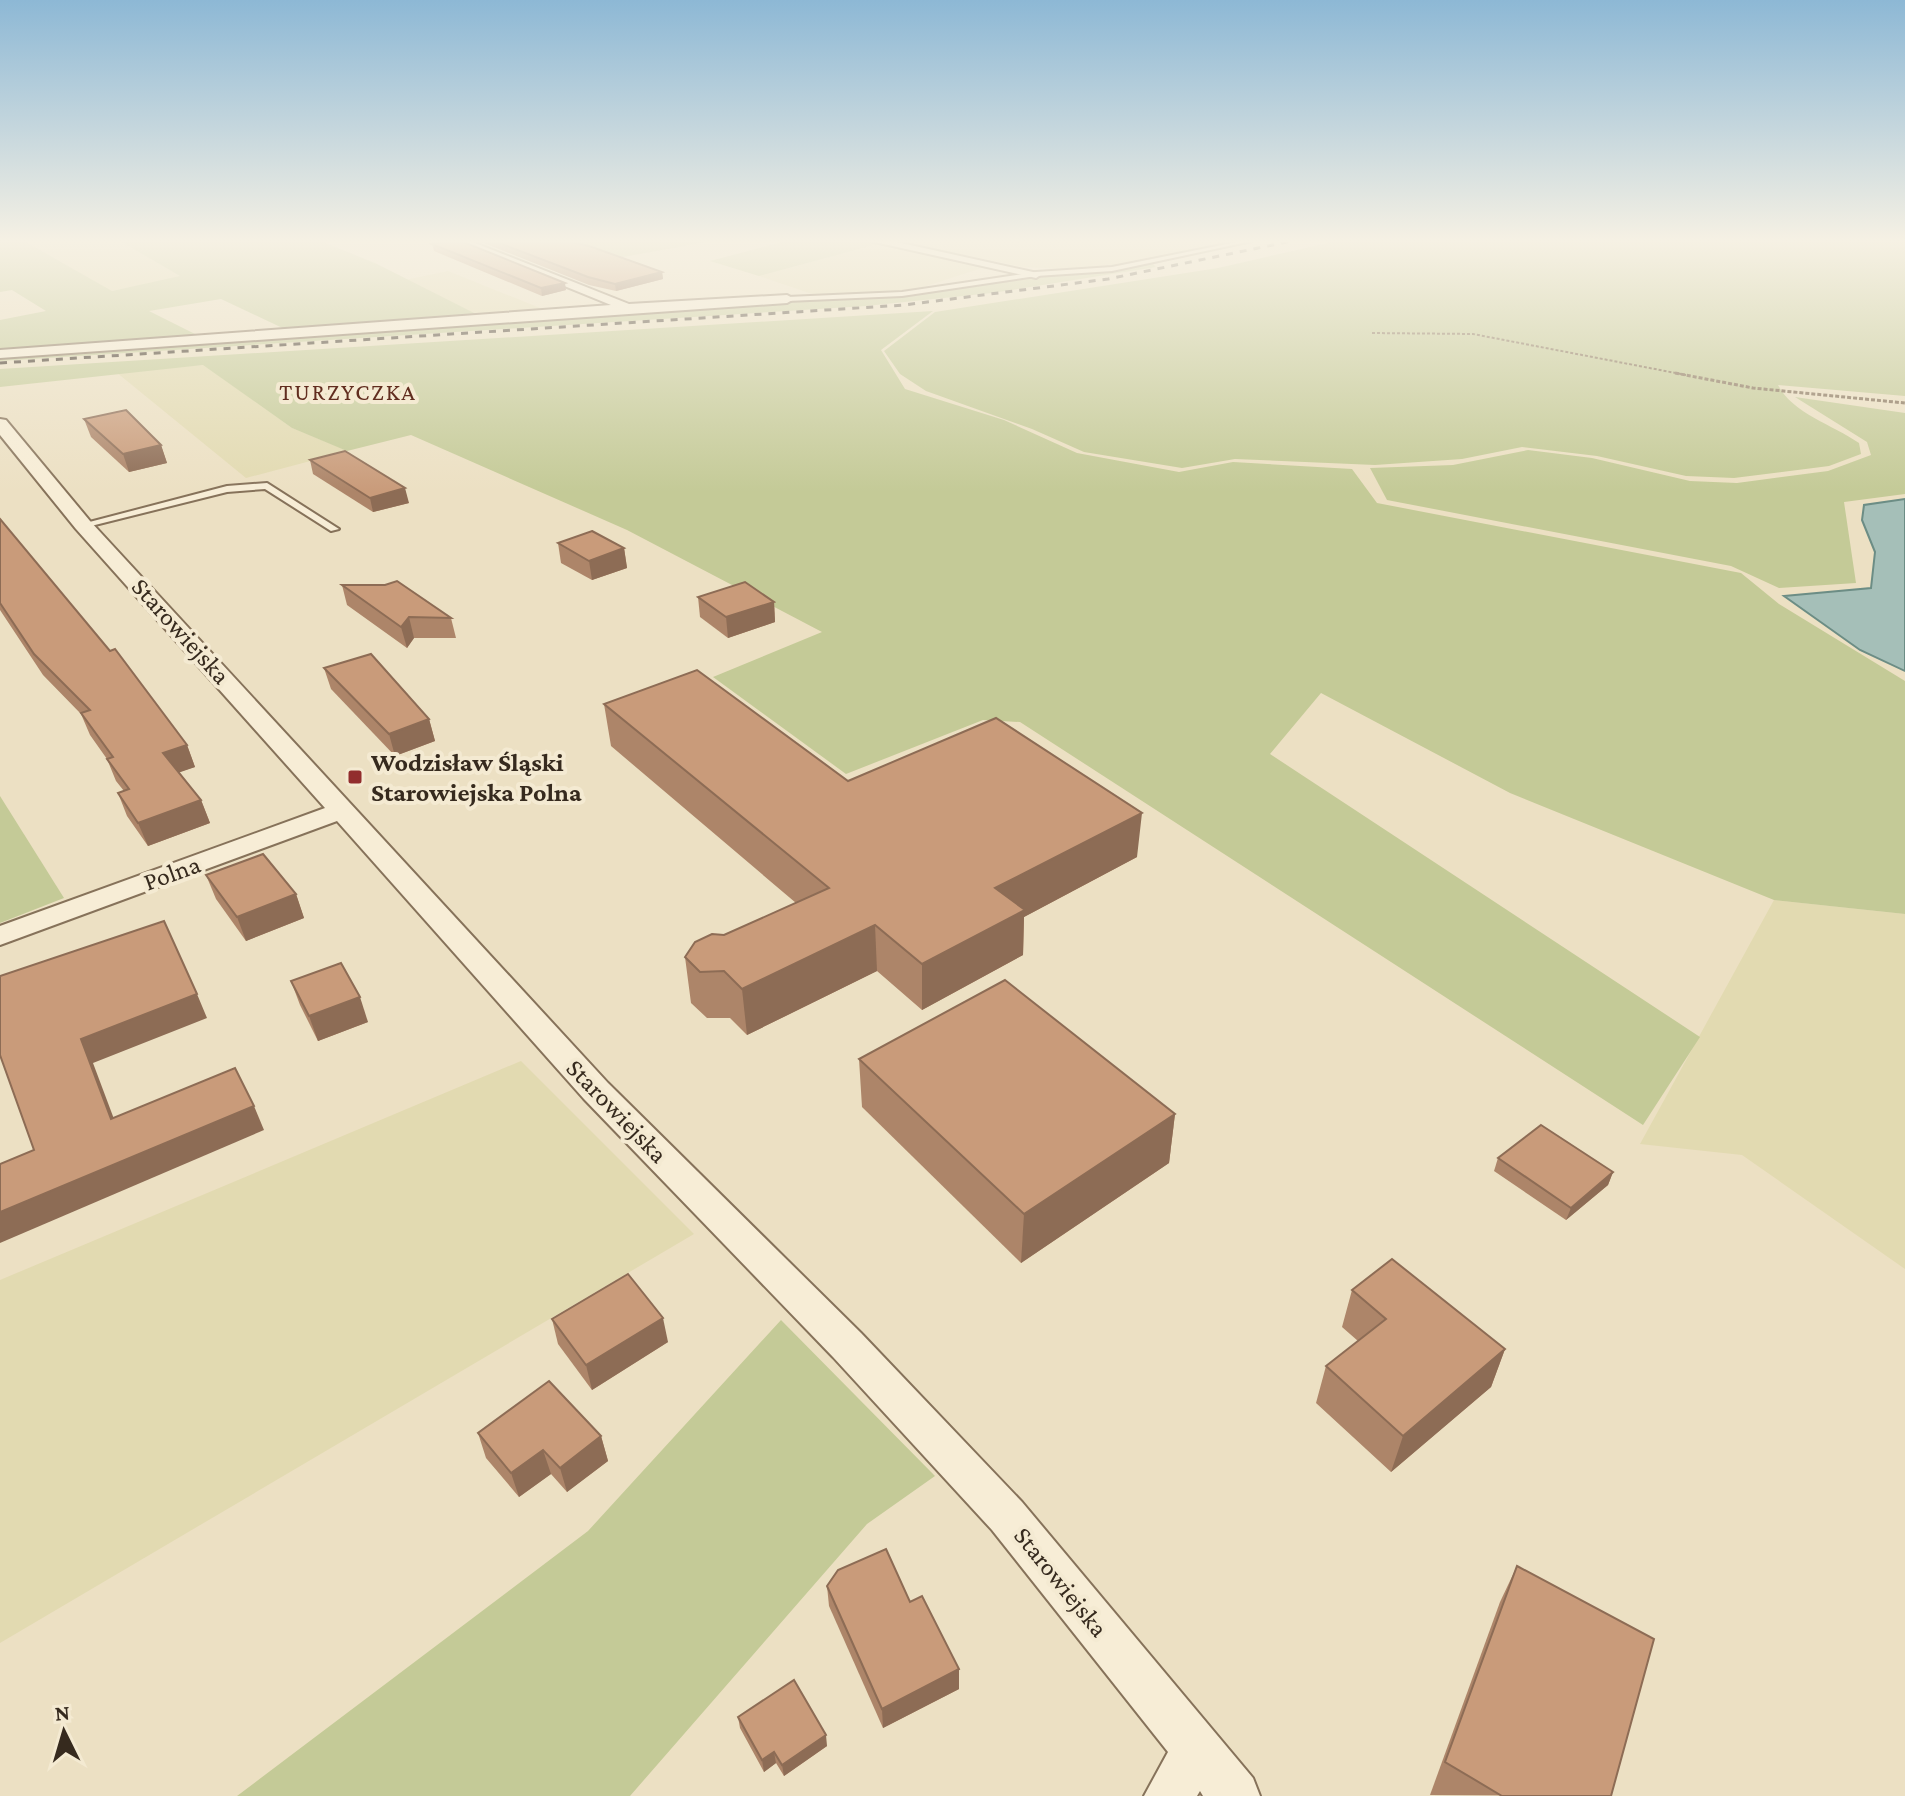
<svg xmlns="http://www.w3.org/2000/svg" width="1905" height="1796" viewBox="0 0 1905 1796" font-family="'Crimson Pro',serif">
	<rect width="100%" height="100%" fill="#ece0c3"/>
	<g fill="#e2dab1">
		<path d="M24 241H120L182 277 111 291Z"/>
		<path d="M1238 241 1122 266 1082 270 1024 267 898 242Z"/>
		<path d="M874 245 988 266 917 289 886 293 818 296 759 276Z"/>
		<path d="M448 271 550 312 484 318 405 280Z"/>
		<path d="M204 365 292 428 348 451 246 478 116 372Z"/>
		<path d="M1774 900 1905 914V1269L1742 1155 1640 1144Z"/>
		<path d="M521 1061 694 1234 0 1643V1280Z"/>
	</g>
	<g fill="#c4ca97">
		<path d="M0 241H24L112 291 180 276 120 241H321L377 264 484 318 291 332 221 299 149 311 201 337 0 351V320L46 311 12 290 0 292Z"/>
		<path d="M559 241H712L612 259Z"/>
		<path d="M786 241H866L893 246 874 245 759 276 710 261Z"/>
		<path d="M1336 241H1905V396L1778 385C1792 413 1833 425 1859 443L1861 454 1829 466 1734 478 1686 476 1597 456 1522 447 1462 459 1375 465 1235 459 1182 468 1084 452 1032 429 926 391 900 374 884 351 935 312 1218 268Z"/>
		<path d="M1153 264 1156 267 992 293 866 306 0 361V356L761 301 889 296Z"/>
		<path d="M933 311 881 350 905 389 1004 420 1077 453 1179 472 1233 462 1352 469 1377 503 1741 573 1779 604 1905 681V914L1774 900 1510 793 1321 693 1270 754 1700 1037 1643 1125 1020 722 983 720 846 774 713 677 822 632 627 530 411 435 347 451 292 428 203 365 0 387V369Z"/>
		<path d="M1795 397 1905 413V494L1844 502 1856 583 1779 588 1731 566 1387 500 1370 468 1453 465 1528 450 1592 458 1690 481 1737 483 1828 471 1871 455 1867 442Z"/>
		<path d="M0 796 64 898 0 923Z"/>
		<path d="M781 1320 935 1476 867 1524 630 1796H237L588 1531Z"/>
	</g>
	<path fill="#a5bfb8" stroke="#6c8d85" stroke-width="2" d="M1905 499V671L1860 650 1784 596 1871 588 1875 552 1862 520 1864 505Z"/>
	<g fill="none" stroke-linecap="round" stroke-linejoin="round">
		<g stroke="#86725a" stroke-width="4">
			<g id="lane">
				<path d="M1242 241H1252L1112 271 1036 276 902 296 787 301 784 299 787 297 902 292 1036 272 1112 267Z"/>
				<path d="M267 483 339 529 331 531 265 489 227 492 83 528 78 525 227 486Z"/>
			</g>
		</g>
		<g stroke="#86725a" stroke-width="4">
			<g id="street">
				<path d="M454 241H470L629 304 787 295 794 299 787 303 0 358V350L611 305Z"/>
				<path d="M870 241H892L1042 274 1036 278Z"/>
				<path d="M0 419 6 420 90 521 608 1083 861 1333 1022 1502 1253 1778 1260 1796H1203L1200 1791 1197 1796H1144L1168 1752 992 1530 833 1357 584 1099 337 821 0 945V926L325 808 76 529 0 435Z"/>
			</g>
		</g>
		<path stroke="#86725a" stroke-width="2" stroke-dasharray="3 2" stroke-linecap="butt" d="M1372 333 1473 334 1686 375"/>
		<path stroke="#86725a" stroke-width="3" stroke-dasharray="4 2" stroke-linecap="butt" d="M1675 373 1753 388 1905 403"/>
		<use href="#lane" fill="#f7edd6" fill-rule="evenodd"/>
		<use href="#street" fill="#f7edd6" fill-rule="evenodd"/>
		<path stroke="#362a1e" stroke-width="3" stroke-dasharray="7 7" stroke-linecap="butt" d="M0 363 904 305 1108 279 1292 241"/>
	</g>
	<g fill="#ad8569">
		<path d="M479 241H567L662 272 663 279 616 291 589 285Z"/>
		<path d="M432 244 566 290 542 296 434 251Z"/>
		<path d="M84 419 161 445 167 463 129 472 91 437Z"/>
		<path d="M310 460 409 503 373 512 313 474Z"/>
		<path d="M0 519 187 745 195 767 179 772 201 800 210 823 148 846 127 816 118 793 124 791 116 781 107 759 90 735 81 714 43 675 0 610Z"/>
		<path d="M558 543 624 548 627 568 592 580 561 563Z"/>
		<path d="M342 585 451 618 456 638H414L407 648 347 605Z"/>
		<path d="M698 597 774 602 775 622 728 638 700 617Z"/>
		<path d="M324 668 429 719 435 741 395 756 331 689Z"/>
		<path d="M604 704 848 781 1137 857 1024 917 1023 955 922 1010 877 971 747 1035 730 1018H707L691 1003 685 957 724 935 796 903 611 746Z"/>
		<path d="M206 875 296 894 304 918 246 941 216 899Z"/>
		<path d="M291 981 368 1022 318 1041 300 1005Z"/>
		<path d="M859 1059 1175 1114 1169 1163 1021 1263 862 1107Z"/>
		<path d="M1498 1158 1613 1172 1608 1185 1566 1220 1494 1171Z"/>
		<path d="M1352 1290 1505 1349 1491 1387 1391 1472 1316 1403 1326 1366 1358 1341 1342 1327Z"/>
		<path d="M552 1319 668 1342 592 1390 558 1344Z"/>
		<path d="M478 1433 601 1436 608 1461 567 1492 551 1474 519 1497 486 1458Z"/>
		<path d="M1517 1566 1611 1796 1430 1795 1500 1602Z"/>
		<path d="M827 1586 910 1602 959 1669V1689L883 1728 829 1606Z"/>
		<path d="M738 1717 827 1746 784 1776 776 1763 764 1772 740 1728Z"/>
	</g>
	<g fill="#8d6c55">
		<path d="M662 272 663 279 616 291 615 284Z"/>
		<path d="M565 283 566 290 542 296 541 288Z"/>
		<path d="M161 445 167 463 129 472 123 454Z"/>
		<path d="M405 488 409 503 373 512 370 498Z"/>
		<path d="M624 548 627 568 592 580 589 561Z"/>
		<path d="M774 602 775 622 728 638 726 617Z"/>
		<path d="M409 617 414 638 407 648 401 627Z"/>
		<path d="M429 719 435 741 395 756 389 734Z"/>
		<path d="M187 745 195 767 172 775 163 753Z"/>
		<path d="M201 800 210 823 148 846 138 823Z"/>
		<path d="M1142 813 1137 857 1024 917 1023 955 922 1010V964L995 888Z"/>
		<path d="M296 894 304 918 246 941 237 917Z"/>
		<path d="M875 925 877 971 747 1035 742 989Z"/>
		<path d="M197 994 207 1018 93 1063 123 1143 111 1119 81 1039Z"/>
		<path d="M360 997 368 1022 318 1041 309 1016Z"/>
		<path d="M254 1106 264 1130 0 1243V1212Z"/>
		<path d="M1175 1114 1169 1163 1021 1263 1024 1214Z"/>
		<path d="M1613 1172 1608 1185 1566 1220 1571 1208Z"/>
		<path d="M663 1318 668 1342 592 1390 586 1365Z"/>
		<path d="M1505 1349 1491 1387 1391 1472 1403 1436Z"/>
		<path d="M601 1436 608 1461 567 1492 560 1468Z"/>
		<path d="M543 1450 551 1474 519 1497 511 1473Z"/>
		<path d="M959 1669V1689L883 1728 882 1709Z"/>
		<path d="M826 1735 827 1746 784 1776 782 1765Z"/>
		<path d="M774 1752 776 1763 764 1772 762 1760Z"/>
	</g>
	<g fill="#c99b7a" stroke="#8d6c55" stroke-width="2">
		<path d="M448 241H461L565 283 541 288 432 244Z"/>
		<path d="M494 241H567L589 246 662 272 615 284 588 277Z"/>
		<path d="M126 410 161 445 123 454 84 419Z"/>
		<path d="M345 451 405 488 370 498 310 460Z"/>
		<path d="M0 519 110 651 115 649 187 745 163 753 201 800 138 823 118 793 129 789 107 759 113 757 81 713 90 710 34 654 0 603Z"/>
		<path d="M592 531 624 548 589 561 558 543Z"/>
		<path d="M397 581 451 618 409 617 401 627 342 585H385Z"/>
		<path d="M745 582 774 602 726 617 698 597Z"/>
		<path d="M371 654 429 719 389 734 324 668Z"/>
		<path d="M697 670 848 781 996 718 1142 813 995 888 1025 910 922 964 875 925 742 989 724 971 700 972 685 957 695 942 712 934 724 935 829 888 604 704Z"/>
		<path d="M263 854 296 894 237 917 206 875Z"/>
		<path d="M164 921 197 994 81 1039 111 1119 235 1068 254 1106 0 1212V1164L34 1150 0 1055V976Z"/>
		<path d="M341 963 360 997 309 1016 291 981Z"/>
		<path d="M1005 980 1175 1114 1024 1214 859 1059Z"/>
		<path d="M1541 1125 1613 1172 1571 1208 1498 1158Z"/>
		<path d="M1392 1259 1505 1349 1403 1436 1326 1366 1386 1319 1352 1290Z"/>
		<path d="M628 1274 663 1318 586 1365 552 1319Z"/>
		<path d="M549 1381 601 1436 560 1468 543 1450 511 1473 478 1433Z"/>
		<path d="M886 1549 910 1602 922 1596 959 1669 882 1709 827 1586 838 1570Z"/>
		<path d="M1517 1566 1654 1639 1611 1796H1502L1445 1762Z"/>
		<path d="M794 1680 826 1735 782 1765 774 1752 762 1760 738 1717Z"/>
	</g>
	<linearGradient id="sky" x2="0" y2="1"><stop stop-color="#8db8d5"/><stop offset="0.49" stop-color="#f6f1e4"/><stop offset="1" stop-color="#f6f1e4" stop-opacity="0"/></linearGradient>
	<rect width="1905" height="492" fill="url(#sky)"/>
	<rect fill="#922d2d" stroke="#f4ead2" stroke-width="3" x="347" y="769" width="16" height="16" rx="4"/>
	<g text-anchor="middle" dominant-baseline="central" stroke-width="8" stroke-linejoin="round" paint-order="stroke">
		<g font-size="24" letter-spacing="2" fill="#612d1f" stroke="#f4ead2">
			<text x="348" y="391">TURZYCZKA</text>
		</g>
		<g font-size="26" fill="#362a1e" stroke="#f4ead2">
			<text transform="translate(181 631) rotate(48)">Starowiejska</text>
			<text transform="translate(172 873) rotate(-20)">Polna</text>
			<text transform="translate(617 1111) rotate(46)">Starowiejska</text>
			<text transform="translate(1061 1582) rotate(51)">Starowiejska</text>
		</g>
		<g font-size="26" font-weight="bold" fill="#362a1e" stroke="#f4ead2" text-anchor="start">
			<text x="371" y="762">Wodzisław Śląski<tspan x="371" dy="30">Starowiejska Polna</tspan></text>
		</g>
	</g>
	<g transform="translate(64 1732) rotate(355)" stroke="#f4ead2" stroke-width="6" paint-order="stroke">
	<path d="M0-6L14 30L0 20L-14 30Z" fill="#362a1e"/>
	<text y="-12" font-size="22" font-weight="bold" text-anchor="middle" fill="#362a1e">N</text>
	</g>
</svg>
